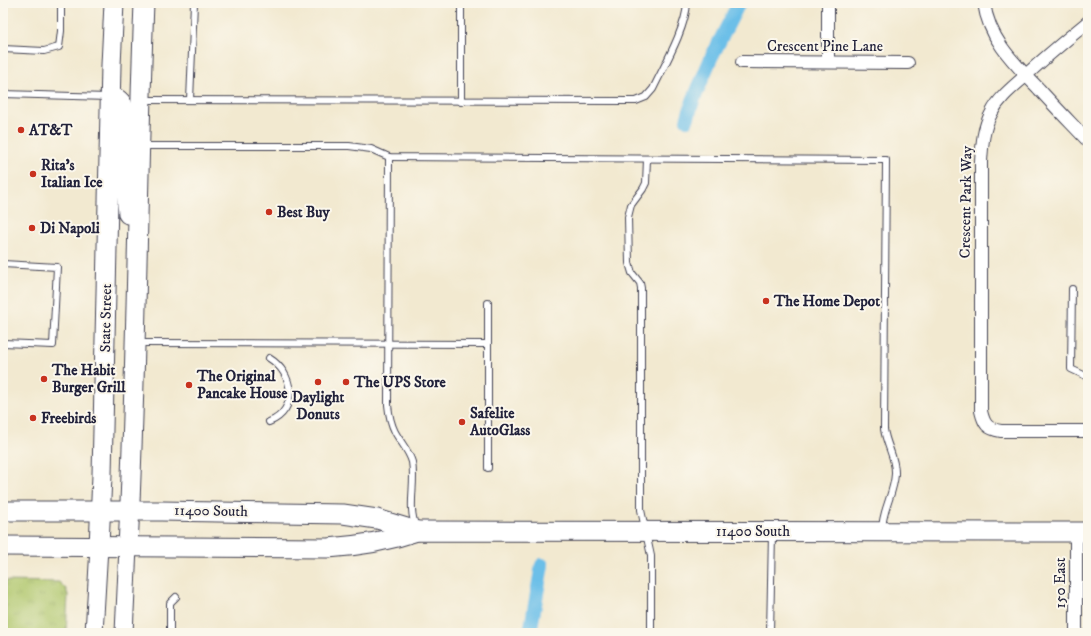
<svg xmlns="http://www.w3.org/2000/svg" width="1091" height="636" viewBox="0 0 1091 636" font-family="'IM FELL DW Pica',serif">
	<defs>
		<pattern id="grass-tufts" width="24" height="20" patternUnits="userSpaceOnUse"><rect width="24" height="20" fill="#afc66b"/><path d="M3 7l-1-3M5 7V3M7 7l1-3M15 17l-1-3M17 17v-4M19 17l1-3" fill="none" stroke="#96aa5e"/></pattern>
	</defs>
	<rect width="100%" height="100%" fill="#fbf7ec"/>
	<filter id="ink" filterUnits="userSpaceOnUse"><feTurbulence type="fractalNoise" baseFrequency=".025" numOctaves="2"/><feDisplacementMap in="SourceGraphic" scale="8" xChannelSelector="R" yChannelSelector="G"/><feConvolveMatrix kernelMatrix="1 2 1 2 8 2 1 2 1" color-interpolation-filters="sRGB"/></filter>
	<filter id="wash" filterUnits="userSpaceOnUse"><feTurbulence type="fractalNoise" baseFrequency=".012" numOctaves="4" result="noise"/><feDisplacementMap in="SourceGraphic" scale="16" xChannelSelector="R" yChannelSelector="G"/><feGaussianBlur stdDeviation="0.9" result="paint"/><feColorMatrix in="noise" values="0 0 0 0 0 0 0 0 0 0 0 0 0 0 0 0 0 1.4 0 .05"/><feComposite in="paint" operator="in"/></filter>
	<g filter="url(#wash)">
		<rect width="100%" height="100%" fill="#f2e9d0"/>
		<path fill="url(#grass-tufts)" stroke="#687453" d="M3 581 59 582 66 589 68 595 66 633H3Z"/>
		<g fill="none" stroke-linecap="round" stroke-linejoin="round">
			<g stroke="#6cbfe8" stroke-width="14">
				<path d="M687 120 693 101 711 58 739 3"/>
				<path d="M530 633 542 565"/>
			</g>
		</g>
	</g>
	<g filter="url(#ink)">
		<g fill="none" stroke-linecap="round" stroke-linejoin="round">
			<g stroke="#414051" stroke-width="8">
				<g id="lane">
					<path d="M461 3V102"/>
					<path d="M3 49 44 51 59 47 61 31V3"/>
					<path d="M3 94 108 97"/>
					<path d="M142 100 636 101 646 97 653 89C664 66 686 28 687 3"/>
					<path d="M190 100 194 3"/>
					<path d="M141 146H349L371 149 389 157 886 160 884 429C886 445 896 458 895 474 894 494 882 510 882 530"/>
					<path d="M389 157 388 405C389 415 391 424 395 432 401 443 409 451 412 462 416 484 407 507 416 527"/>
					<path d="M647 159 646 183 643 189 631 205 628 217 629 263 632 273 640 283 641 288V510L651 556V633"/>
					<path d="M3 264 57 267 53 345 3 343"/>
					<path d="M1072 289 1071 369 1088 377"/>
					<path d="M138 343 488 344"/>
					<path d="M269 358C294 373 299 410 269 422"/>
					<path d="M488 468V303"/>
					<path d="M170 633V603L176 597"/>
					<path d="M770 633 772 533"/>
				</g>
			</g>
			<g stroke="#414051" stroke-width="14">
				<g id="street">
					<path d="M828 3V62"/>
					<path d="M984 3C989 40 1015 64 1039 89 1055 107 1072 124 1088 141"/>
					<path d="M1088 22C1066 40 1044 58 1023 78 1012 88 999 98 992 112 983 128 982 145 981 162V411C984 424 987 429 1001 431H1088"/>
					<path d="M742 62 908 63"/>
					<path d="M1076 532V633"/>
				</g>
			</g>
			<g stroke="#414051" stroke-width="19">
				<g id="secondary">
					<path d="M94 633 99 547"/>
					<path d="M124 633 128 547"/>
				</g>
			</g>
			<g stroke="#414051" stroke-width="21">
				<g id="primary">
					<path d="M111 97C119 98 122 102 124 109V168L128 214"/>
					<path d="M3 511H161L343 514 377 519 417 531"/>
					<path d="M3 546 328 548C359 546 388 541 417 531L1088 532"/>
					<path d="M99 547 102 475 111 65 114 3"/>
					<path d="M128 547C137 366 137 184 144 3"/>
				</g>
			</g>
			<use href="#lane" stroke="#fff" stroke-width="6"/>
			<use href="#street" stroke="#fff" stroke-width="12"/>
			<use href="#secondary" stroke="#fff" stroke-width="17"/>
			<use href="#primary" stroke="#fff" stroke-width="19"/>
		</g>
	</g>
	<g fill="#c8321e" stroke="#fbf7ec" stroke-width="1.5">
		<circle cx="21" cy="130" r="4"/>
		<circle cx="33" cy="174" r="4"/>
		<circle cx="269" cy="212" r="4"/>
		<circle cx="32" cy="228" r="4"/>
		<circle cx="766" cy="301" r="4"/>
		<circle cx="44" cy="379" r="4"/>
		<circle cx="318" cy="382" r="4"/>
		<circle cx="346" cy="382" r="4"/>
		<circle cx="189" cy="385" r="4"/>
		<circle cx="33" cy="418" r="4"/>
		<circle cx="462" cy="422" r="4"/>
	</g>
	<g text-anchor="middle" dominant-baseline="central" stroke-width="4" stroke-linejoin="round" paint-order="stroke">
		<g font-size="15" fill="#22223b" stroke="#fbf7ec">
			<text x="825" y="46">Crescent Pine Lane</text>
			<text transform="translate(966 202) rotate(-89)">Crescent Park Way</text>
			<text transform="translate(106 318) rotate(-89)">State Street</text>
			<text transform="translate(211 511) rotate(1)">11400 South</text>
			<text x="753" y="531">11400 South</text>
			<text transform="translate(1060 583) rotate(-90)">150 East</text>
		</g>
		<g font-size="15" font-weight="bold" fill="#22223b" stroke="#fbf7ec" text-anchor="start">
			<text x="29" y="130">AT&amp;T</text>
			<text x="41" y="165">Rita's<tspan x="41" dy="17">Italian Ice</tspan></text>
			<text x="277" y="212">Best Buy</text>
			<text x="40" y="228">Di Napoli</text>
			<text x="774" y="301">The Home Depot</text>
			<text x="52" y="370">The Habit<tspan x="52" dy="17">Burger Grill</tspan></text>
			<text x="197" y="376">The Original<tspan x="197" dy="17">Pancake House</tspan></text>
			<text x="354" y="382">The UPS Store</text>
			<text x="318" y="397" text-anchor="middle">Daylight<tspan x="318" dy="17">Donuts</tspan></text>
			<text x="470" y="413">Safelite<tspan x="470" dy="17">AutoGlass</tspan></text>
			<text x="41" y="418">Freebirds</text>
		</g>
	</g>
	<rect width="1091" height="636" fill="none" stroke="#fbf7ec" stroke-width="16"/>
</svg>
